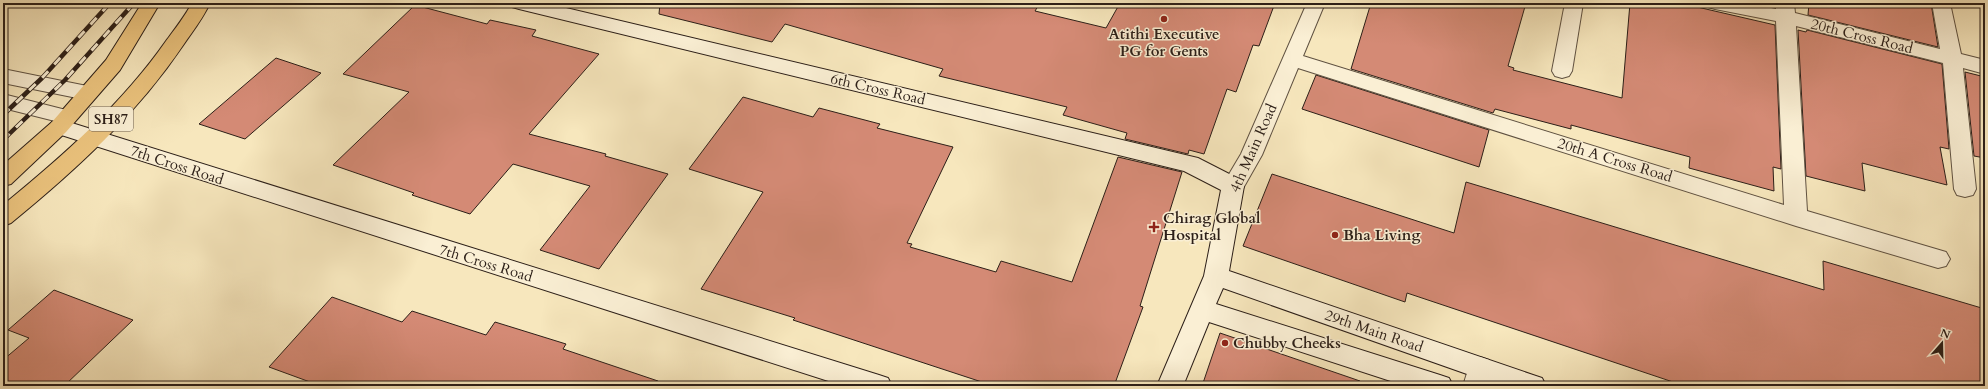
<svg xmlns="http://www.w3.org/2000/svg" width="1988" height="389" viewBox="0 0 1988 389" font-family="Cardo,serif">
	<rect width="100%" height="100%" fill="#f7e7bd"/>
	<filter id="stains"><feTurbulence type="fractalNoise" baseFrequency=".005" numOctaves="4"/><feColorMatrix values="0 0 0 0 .2 0 0 0 0 .09 0 0 0 0 .02 0 0 0 .5 -.17"/></filter>
	<radialGradient id="worn" r=".72"><stop offset=".6" stop-color="#630" stop-opacity="0"/><stop offset="1" stop-color="#630" stop-opacity=".3"/></radialGradient>
	<g fill="#d48a75" stroke="#2c1f18">
		<path d="M660 3H1040L1035 11 1106 28 1120 3H1275L1259 46 1253 45 1236 92 1227 89 1204 154 1189 150 1188 154 1125 139 1127 133 1063 115 1067 107 939 76 943 69 785 24 772 42 659 14Z"/>
		<path d="M1371 3H1526L1508 66 1514 68 1513 70 1622 98 1630 3H1680L1775 25 1781 169 1773 167 1774 191 1689 168 1690 157 1571 125V129L1495 109 1493 113 1351 69Z"/>
		<path d="M1809 3H1931L1938 47 1808 15Z"/>
		<path d="M415 5 487 24 490 20 536 30 532 36 599 54 529 134 606 154 605 156 668 174 599 269 540 250 590 186 513 164 470 214 412 195 414 193 333 165 409 92 343 74Z"/>
		<path d="M1798 30 1806 32 1807 30 1942 64 1949 149 1940 147 1947 185 1862 163 1865 191 1806 176Z"/>
		<path d="M276 58 321 73 245 139 199 124Z"/>
		<path d="M1965 72 1985 77V158L1974 156Z"/>
		<path d="M1316 75 1489 130 1479 167 1302 109Z"/>
		<path d="M743 97 813 117 819 108 880 124 877 128 953 147 907 243 912 244 910 247 996 272 1001 261 1072 282 1118 157 1182 172 1140 306 1143 307 1114 386H994L793 320 795 318 701 289 763 192 689 169Z"/>
		<path d="M1272 174 1454 233 1466 182 1824 290 1823 261 1985 309V386H1685L1407 293 1405 302 1243 246Z"/>
		<path d="M54 290 133 320 64 386H3V360L29 338 8 330Z"/>
		<path d="M332 297 402 322 412 311 486 335 495 322 566 344 563 349 658 381 657 386H321L269 367Z"/>
		<path d="M1220 333 1360 381 1359 386H1202Z"/>
	</g>
	<g fill="none" stroke-linecap="round" stroke-linejoin="round">
		<g stroke="#5f5141" stroke-width="2">
			<g id="minor">
				<path d="M1307 3H1325L1303 56 1784 205 1776 21 1715 9 1708 7 1706 3H1747L1776 9V3H1794L1795 13 1940 49 1932 3H1950L1961 54 1985 60V74L1963 68 1976 189 1973 195 1965 197 1957 195 1954 189 1943 63 1796 26 1807 211 1946 252 1950 259 1946 266 1938 268 1796 226 1298 68 1262 155 1241 192 1233 194 1225 192 1222 186 1241 154Z"/>
				<path d="M1565 3H1583L1572 71 1569 76 1562 78 1555 76 1552 71Z"/>
				<path d="M3 69 87 86 94 88 97 93 94 98 87 100 3 83Z"/>
				<path d="M3 94 74 112 77 117 74 122 67 124 3 108Z"/>
				<path d="M1480 357 1489 360 1492 368 1489 386H1463L1471 360Z"/>
			</g>
		</g>
		<g stroke="#2c1f18" stroke-width="2">
			<g id="secondary">
				<path d="M510 3H545L1198 158 1241 180 1244 186 1229 271 1533 375 1542 378 1546 386H1501L1223 288 1216 304 1440 375 1449 378 1453 386H1406L1209 322 1183 386H1157L1204 276 1221 190 1184 171 519 9 512 7Z"/>
				<path d="M59 119 879 375 888 378 892 386H844L52 132 49 127 52 122Z"/>
			</g>
		</g>
		<g stroke="#2c1f18" stroke-width="2">
			<g id="primary">
				<path d="M142 3H160L120 70 66 132 11 184 3 186V165L52 122 106 60Z"/>
				<path d="M192 3H210C203 18 193 31 184 44 137 114 76 170 11 223L3 226V205C63 156 122 104 166 41 175 29 185 16 192 3Z"/>
			</g>
		</g>
		<use href="#minor" fill="#faefd4" fill-rule="evenodd"/>
		<use href="#secondary" fill="#faefd4" fill-rule="evenodd"/>
		<use href="#primary" fill="#ecc47e" fill-rule="evenodd"/>
		<g stroke="#2c1f18" stroke-width="4.5">
			<g id="rail">
				<path d="M3 115 42 78 110 3"/>
				<path d="M3 140 65 80 134 3"/>
			</g>
		</g>
		<use href="#rail" stroke="#faefd4" stroke-width="3" stroke-dasharray="9" stroke-linecap="butt"/>
	</g>
	<g fill="#8f2418" stroke="#faefd4" stroke-width="1.5">
		<circle cx="1164" cy="19" r="4"/>
		<path d="M1152 221h4v4h4v4h-4v4h-4v-4h-4v-4h4z"/>
		<circle cx="1335" cy="235" r="4"/>
		<circle cx="1225" cy="343" r="4"/>
	</g>
	<g text-anchor="middle" dominant-baseline="central" stroke-width="3" stroke-linejoin="round" paint-order="stroke">
		<rect fill="#faefd4" stroke="#6a5d50" stroke-width="1" x="89" y="107" width="44" height="24" rx="3"/>
		<g font-size="14" font-weight="bold" fill="#2c1f18">
			<text x="111" y="119">SH87</text>
		</g>
		<g font-size="15" font-weight="bold" fill="#2c1f18" stroke="#faefd4" text-anchor="start">
			<text x="1164" y="34" text-anchor="middle">Atithi Executive<tspan x="1164" dy="17">PG for Gents</tspan></text>
			<text x="1163" y="218">Chirag Global<tspan x="1163" dy="17">Hospital</tspan></text>
			<text x="1343" y="235">Bha Living</text>
			<text x="1233" y="343">Chubby Cheeks</text>
		</g>
		<g font-size="15" fill="#2c1f18" stroke="#faefd4">
			<text transform="translate(1862 36) rotate(14)">20th Cross Road</text>
			<text transform="translate(878 89) rotate(13)">6th Cross Road</text>
			<text transform="translate(1253 148) rotate(-66)">4th Main Road</text>
			<text transform="translate(1615 160) rotate(17)">20th A Cross Road</text>
			<text transform="translate(177 165) rotate(18)">7th Cross Road</text>
			<text transform="translate(486 263) rotate(17)">7th Cross Road</text>
			<text transform="translate(1374 331) rotate(19)">29th Main Road</text>
		</g>
	</g>
	<rect width="1988" height="389" fill="none" stroke="#f7e7bd" stroke-width="16"/>
	<rect x="4" y="4" width="1980" height="381" fill="none" stroke="#2c1f18" stroke-width="2"/>
	<rect x="8" y="8" width="1972" height="373" fill="none" stroke="#2c1f18"/>
	<g transform="translate(1942 343) rotate(20)" stroke="#faefd4" stroke-width="3" paint-order="stroke">
	<path d="M0-3L7 15L0 10L-7 15Z" fill="#2c1f18"/>
	<text y="-6" font-size="11" font-weight="bold" text-anchor="middle" fill="#2c1f18">N</text>
	</g>
	<rect width="100%" height="100%" filter="url(#stains)"/>
	<rect width="100%" height="100%" fill="url(#worn)"/>
</svg>
